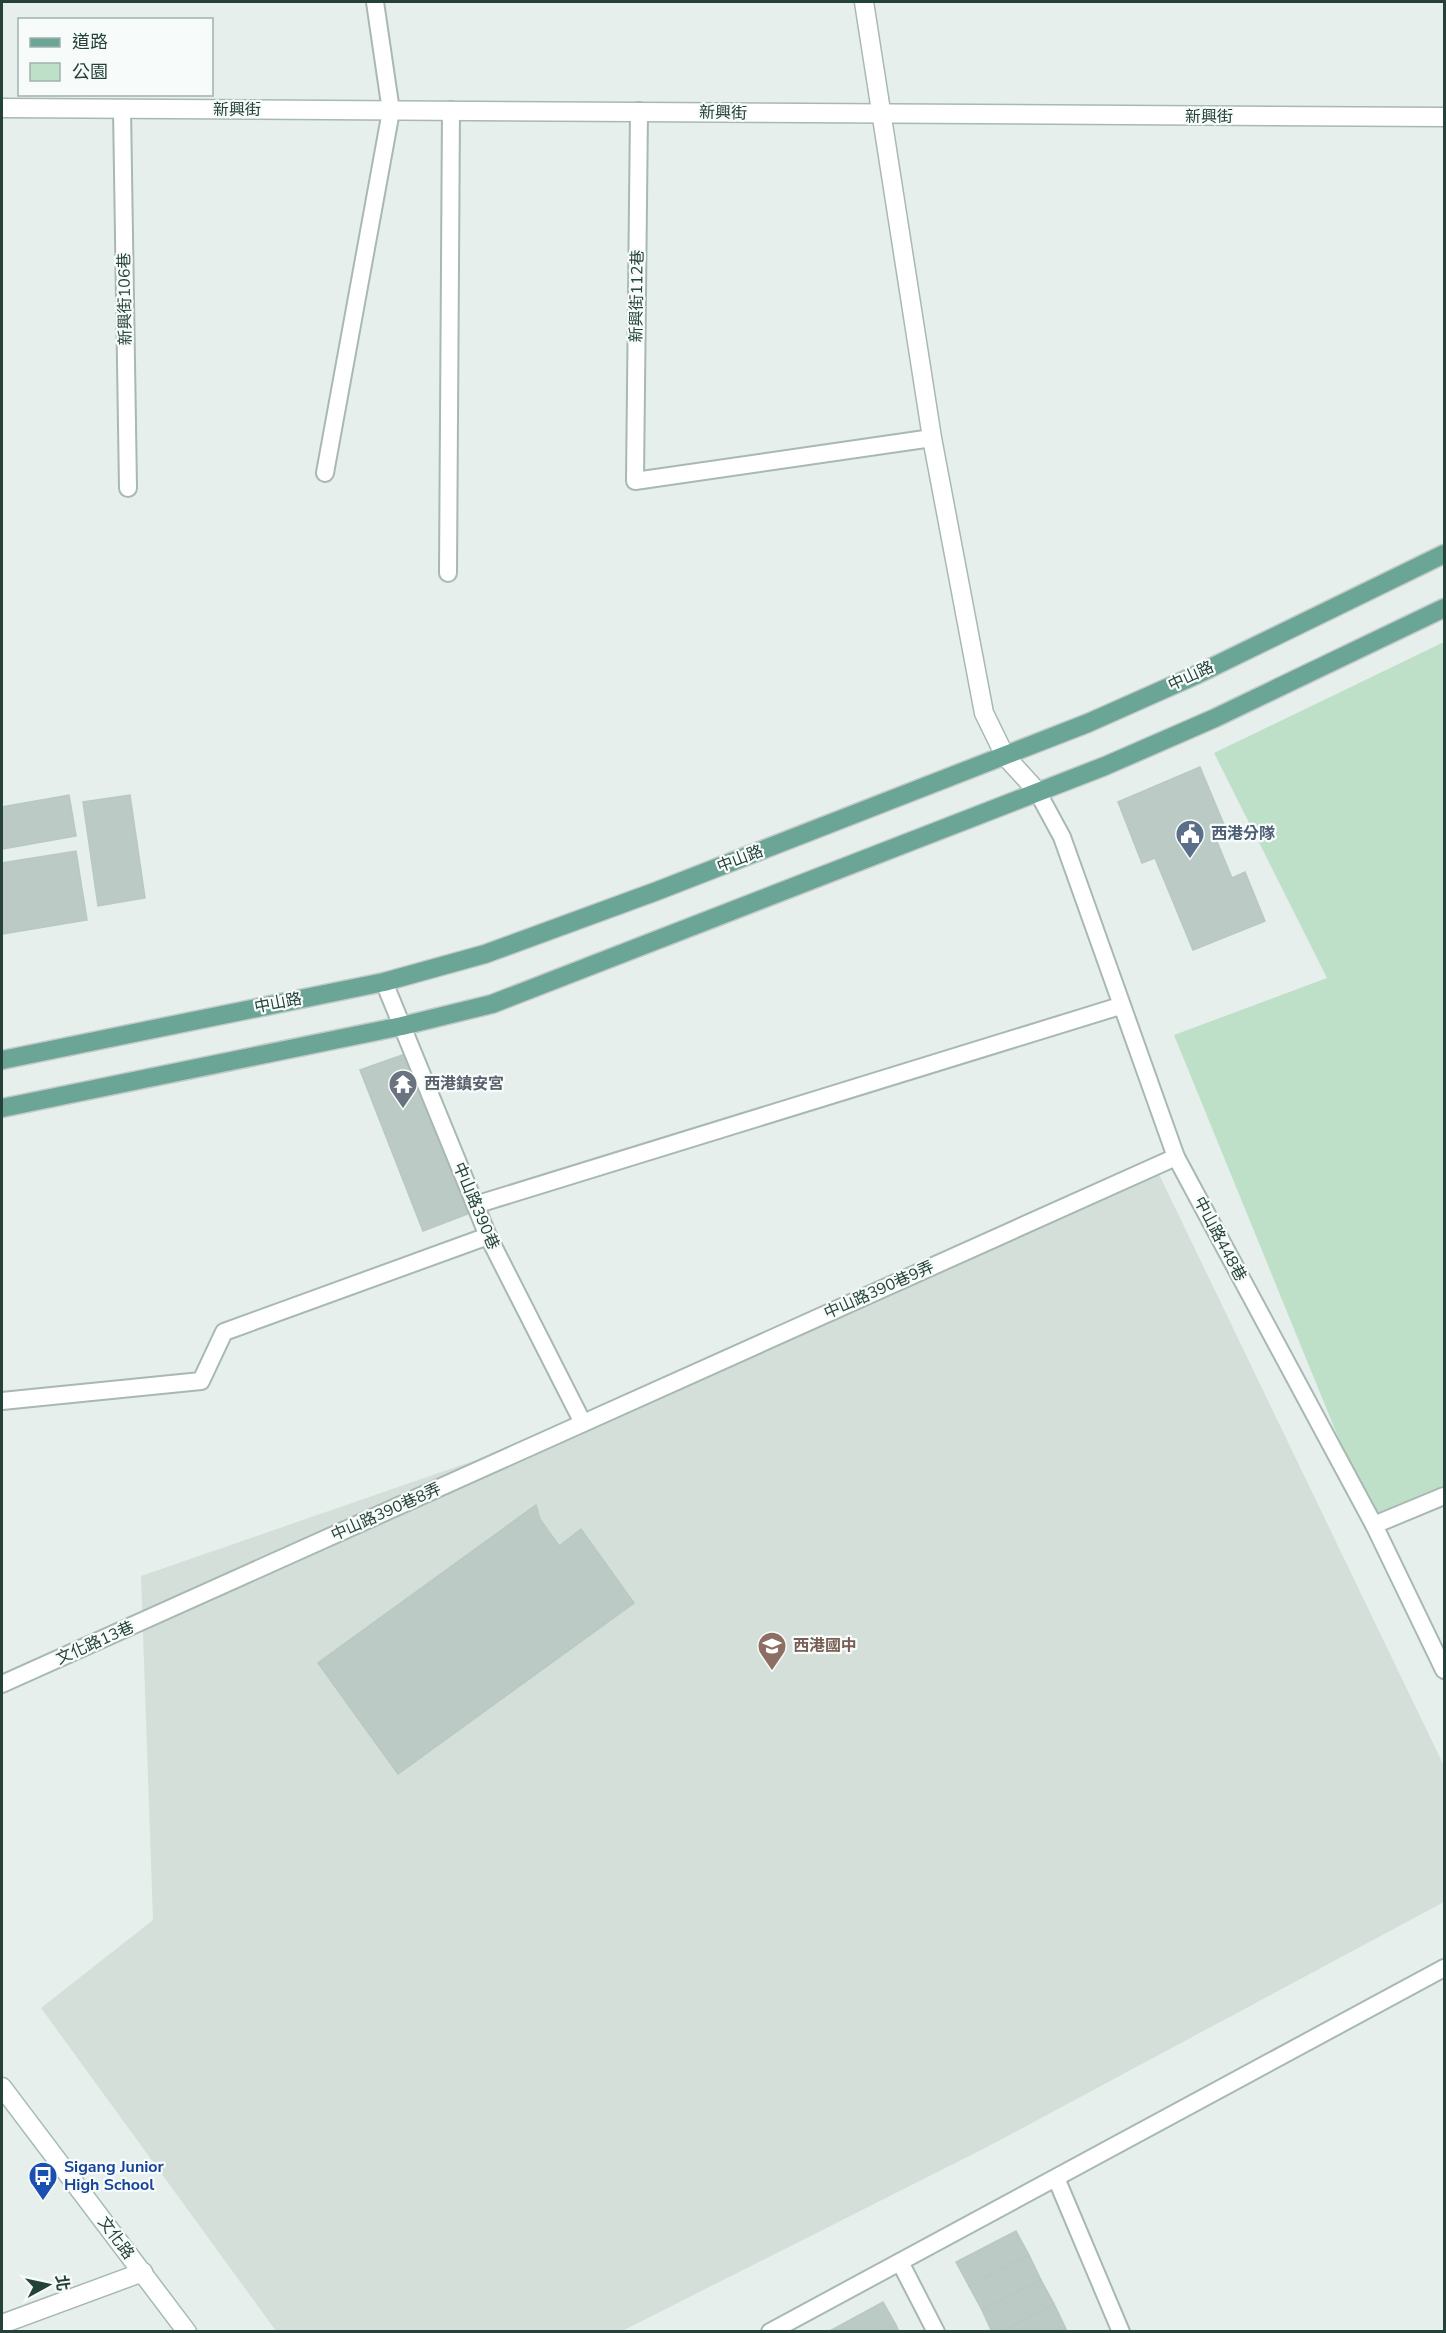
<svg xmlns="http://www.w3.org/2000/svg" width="1446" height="2333" viewBox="0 0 1446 2333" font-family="'Nunito Sans','Noto Sans TC',sans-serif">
	<rect width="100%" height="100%" fill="#e6efeb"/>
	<path fill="#d4dfda" d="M1155 1166 1444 1766V1902L987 2147 622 2331H276L41 2008 153 1920 141 1576 583 1423Z"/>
	<path fill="#bfe0c8" d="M1444 642V1496L1374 1525 1174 1035 1327 978 1214 753Z"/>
	<g fill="#bbcac4" stroke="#b8c9c2" stroke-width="1.5">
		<path d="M1200 767 1225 827 1213 832 1232 878 1245 872 1265 921 1193 950 1155 858 1142 863 1118 802Z"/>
		<path d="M69 795 76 836 2 849V807Z"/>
		<path d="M130 795 145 898 98 906 83 802Z"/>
		<path d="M76 851 87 920 2 934V863Z"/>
		<path d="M408 1053 470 1213 423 1231 360 1070Z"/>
		<path d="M536 1505 540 1519 559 1546 581 1529 634 1603 398 1774 318 1663Z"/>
		<path d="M1016 2231 1029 2255 969 2286 956 2262Z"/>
		<path d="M1029 2255 1041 2280 982 2310 969 2286Z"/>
		<path d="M1041 2280 1054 2304 1001 2332H992L982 2310Z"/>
		<path d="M883 2302 896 2325 885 2332H828Z"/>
		<path d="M1054 2304 1066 2329 1061 2332H1001Z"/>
		<path d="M896 2325 899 2332H885Z"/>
	</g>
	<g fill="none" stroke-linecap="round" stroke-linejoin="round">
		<g stroke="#a8b8b2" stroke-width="20">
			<g id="service">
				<path d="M122 109 128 488"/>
				<path d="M639 111 635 481 932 438"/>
				<path d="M325 473 391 111 375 2"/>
				<path d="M448 573 451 110"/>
				<path d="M1037 791 1062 837 1176 1157 1374 1525 1444 1670"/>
				<path d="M384 982 488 1236 583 1423"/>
				<path d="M475 1205 1120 1006"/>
				<path d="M2 1401 201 1381 224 1332 488 1236"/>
				<path d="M1374 1525 1444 1496"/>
				<path d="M2 1684 1176 1157"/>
				<path d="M1056 2178 1121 2332"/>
				<path d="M900 2262 936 2332"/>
				<path d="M770 2332 1444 1968"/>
			</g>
		</g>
		<g stroke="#a8b8b2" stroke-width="21">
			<g id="minor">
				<path d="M2 108 1444 117"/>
				<path d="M2 2324 143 2272"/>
			</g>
		</g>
		<g stroke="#a8b8b2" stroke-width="21">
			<path id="tertiary" d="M864 2 932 438 984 713 1005 756 1037 791"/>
		</g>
		<g stroke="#a4bbb3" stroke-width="21">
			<path id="secondary" d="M2 2087 187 2332"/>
		</g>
		<g stroke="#c2cac8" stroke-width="21">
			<g id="primary">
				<path d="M2 1060 384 982 485 954 657 891 1088 723 1196 675 1444 554"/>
				<path d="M2 1108 402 1026 492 1004 1105 766 1215 718 1444 608"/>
			</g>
		</g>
		<use href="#service" stroke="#fff" stroke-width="16"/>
		<use href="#minor" stroke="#fff" stroke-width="18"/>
		<use href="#tertiary" stroke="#fff" stroke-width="18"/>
		<use href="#secondary" stroke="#fff" stroke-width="18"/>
		<use href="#primary" stroke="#6aa596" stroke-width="18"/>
	</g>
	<defs>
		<g id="civic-pin" transform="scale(1.5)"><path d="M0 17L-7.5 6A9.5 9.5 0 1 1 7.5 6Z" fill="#5c6f8a" stroke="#f7fbf9"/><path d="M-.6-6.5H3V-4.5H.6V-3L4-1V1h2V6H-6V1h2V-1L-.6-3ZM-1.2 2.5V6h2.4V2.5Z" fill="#fff"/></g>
		<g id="temple-pin" transform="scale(1.5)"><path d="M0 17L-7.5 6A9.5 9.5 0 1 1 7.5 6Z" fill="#6b7280" stroke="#f7fbf9"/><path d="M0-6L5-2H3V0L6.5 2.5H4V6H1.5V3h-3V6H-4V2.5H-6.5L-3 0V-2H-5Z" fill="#fff"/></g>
		<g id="school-pin" transform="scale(1.5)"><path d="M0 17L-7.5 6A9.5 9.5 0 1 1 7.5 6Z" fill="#8d6e63" stroke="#f7fbf9"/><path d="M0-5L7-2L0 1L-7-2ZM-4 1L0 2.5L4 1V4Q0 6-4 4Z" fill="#fff"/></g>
		<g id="bus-pin" transform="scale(1.5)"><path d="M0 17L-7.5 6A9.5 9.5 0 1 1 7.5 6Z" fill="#1a4fb4" stroke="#f7fbf9"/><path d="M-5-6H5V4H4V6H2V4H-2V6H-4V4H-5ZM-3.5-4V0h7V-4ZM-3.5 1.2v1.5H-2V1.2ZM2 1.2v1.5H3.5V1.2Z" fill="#fff"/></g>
	</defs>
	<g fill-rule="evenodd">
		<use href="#civic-pin" x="1190" y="834"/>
		<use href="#temple-pin" x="403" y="1084"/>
		<use href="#school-pin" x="772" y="1646"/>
		<use href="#bus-pin" x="43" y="2176"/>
	</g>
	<g text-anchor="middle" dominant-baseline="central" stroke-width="4.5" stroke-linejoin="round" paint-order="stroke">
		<g font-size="16" fill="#24423a" stroke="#f7fbf9">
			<text x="237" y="110">新興街</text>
			<text transform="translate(723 113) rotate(1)">新興街</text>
			<text x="1209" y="117">新興街</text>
			<text transform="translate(637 296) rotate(-89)">新興街112巷</text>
			<text transform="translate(125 299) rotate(-91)">新興街106巷</text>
			<text transform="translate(1191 676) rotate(-25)">中山路</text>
			<text transform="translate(740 859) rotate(-21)">中山路</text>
			<text transform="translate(278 1003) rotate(-11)">中山路</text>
			<text transform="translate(476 1206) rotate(67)">中山路390巷</text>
			<text transform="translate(1220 1239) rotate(62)">中山路448巷</text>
			<text transform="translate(879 1290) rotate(-24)">中山路390巷9弄</text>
			<text transform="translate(386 1512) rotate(-24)">中山路390巷8弄</text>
			<text transform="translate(95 1643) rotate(-24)">文化路13巷</text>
			<text transform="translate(116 2238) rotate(53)">文化路</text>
		</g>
		<g font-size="16" font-weight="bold" fill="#4e5e75" stroke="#f7fbf9" text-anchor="start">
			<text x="1211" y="834">西港分隊</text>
		</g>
		<g font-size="16" font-weight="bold" fill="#5b616d" stroke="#f7fbf9" text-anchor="start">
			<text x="424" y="1084">西港鎮安宮</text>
		</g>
		<g font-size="16" font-weight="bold" fill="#785e54" stroke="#f7fbf9" text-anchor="start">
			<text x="793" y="1646">西港國中</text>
		</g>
		<g font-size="16" font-weight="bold" fill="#164399" stroke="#f7fbf9" text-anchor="start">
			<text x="64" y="2167">Sigang Junior<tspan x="64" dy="18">High School</tspan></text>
		</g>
	</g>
	<rect width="1446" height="2333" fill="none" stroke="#24423a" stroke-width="6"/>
	<rect x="18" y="18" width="195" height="78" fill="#f7fbf9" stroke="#a3b1ad" stroke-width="1.5"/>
	<rect x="30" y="38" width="30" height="9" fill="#6aa596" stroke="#a3b1ad" stroke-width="1.5"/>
	<text x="72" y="48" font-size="18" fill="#24423a">道路</text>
	<rect x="30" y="63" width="30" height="18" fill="#bfe0c8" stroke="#a3b1ad" stroke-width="1.5"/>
	<text x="72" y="78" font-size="18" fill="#24423a">公園</text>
	<g transform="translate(48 2285) rotate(82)" stroke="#f7fbf9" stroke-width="4.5" paint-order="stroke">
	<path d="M0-4.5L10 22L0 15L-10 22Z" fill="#24423a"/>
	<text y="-9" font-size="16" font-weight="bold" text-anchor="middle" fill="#24423a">北</text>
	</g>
</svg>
